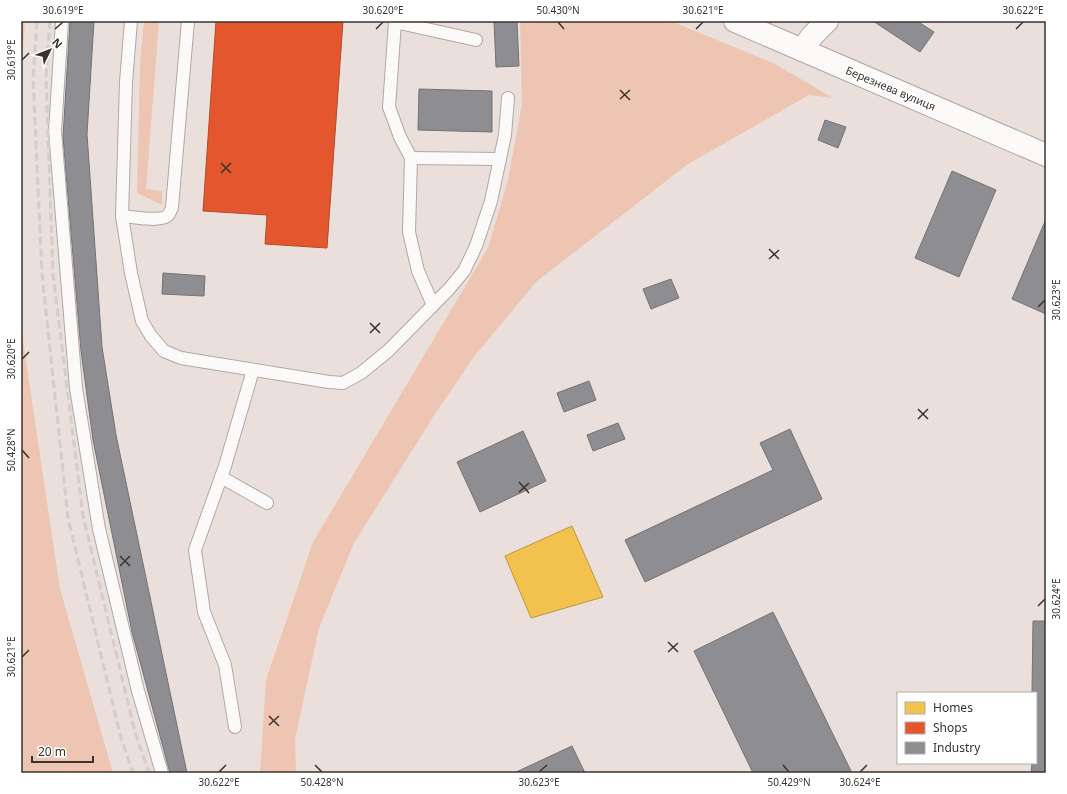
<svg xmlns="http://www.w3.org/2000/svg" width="1067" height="794" viewBox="0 0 1067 794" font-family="'Noto Sans',sans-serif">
	<rect width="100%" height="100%" fill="#eadfda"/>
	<g fill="#eec5b3">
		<path d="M21 21H25L21 74Z"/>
		<path d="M144 21H159L146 189 162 191V205L137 193 140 65Z"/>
		<path d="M520 21H671L775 64 833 98 809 95 688 164 536 282 473 358 435 414 354 543 319 628 295 739 296 773H260L266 680 313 542 488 248 508 180 522 104Z"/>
		<path d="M21 328 60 589 113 773H21Z"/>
	</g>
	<path fill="#f2c14e" stroke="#bb9645" d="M572 526 603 597 531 618 505 556Z"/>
	<path fill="#e4572e" stroke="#b14c2e" d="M216 21H343L327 248 265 244 267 215 203 211Z"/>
	<g fill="#8d8d92" stroke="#747274">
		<path d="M70 21H94L87 134 102 347 116 435 187 773H170L132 632 93 440 81 351 63 137Z"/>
		<path d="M494 21H517L519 66 496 67Z"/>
		<path d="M873 21H917L934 32 920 52Z"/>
		<path d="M419 89 492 91V132L418 130Z"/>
		<path d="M825 120 846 127 838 148 818 140Z"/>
		<path d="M952 171 996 190 959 277 915 258Z"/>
		<path d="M1046 219V314L1012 299Z"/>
		<path d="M163 273 205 276 204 296 162 294Z"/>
		<path d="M671 279 679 298 651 309 643 289Z"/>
		<path d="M589 381 596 400 564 412 557 393Z"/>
		<path d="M618 423 625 439 593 451 587 435Z"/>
		<path d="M790 429 822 499 645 582 625 540 773 470 760 443Z"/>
		<path d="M523 431 546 481 480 512 457 462Z"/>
		<path d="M773 612 852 773H753L694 651Z"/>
		<path d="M1033 621H1046V773H1031L1032 763H1036V693H1032Z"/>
		<path d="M572 746 585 773H514Z"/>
	</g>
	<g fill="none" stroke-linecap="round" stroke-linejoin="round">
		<g stroke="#b0a8a5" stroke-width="14">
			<g id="service">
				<path d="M62 21 55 131 76 388 99 529 138 691 162 773"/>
				<path d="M131 21 126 82 122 216C133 217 159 222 167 216 170 214 171 210 172 207L188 21"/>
				<path d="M411 158 500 159"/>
				<path d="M122 216 131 273 142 321 151 336 164 351 181 358 329 382 343 383 361 373 388 351 449 289 464 271 476 246 491 201 505 135 508 98"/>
				<path d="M433 305 418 271 409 232 411 158 400 137 389 107 395 22 476 40"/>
				<path d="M221 477 267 503"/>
				<path d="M235 727 225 665 204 612 195 550 225 466 253 370"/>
			</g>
		</g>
		<g stroke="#b0a8a5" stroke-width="24">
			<path id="minor" d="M802 50 812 36 827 21"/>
		</g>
		<g stroke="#b0a8a5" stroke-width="24">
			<path id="tertiary" d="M735 21 1046 155"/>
		</g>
		<use href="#service" stroke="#fcfaf9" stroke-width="12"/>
		<use href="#minor" stroke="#fcfaf9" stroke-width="22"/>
		<use href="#tertiary" stroke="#fcfaf9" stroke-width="22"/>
		<g stroke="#d1cecc" stroke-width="3" stroke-dasharray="8 4" stroke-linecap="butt">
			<path d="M37 21 33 78 42 274 68 518 121 738 133 773"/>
			<path d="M50 21 46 78 53 275 83 516 135 732 149 773"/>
		</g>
	</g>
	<path fill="none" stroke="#3a322f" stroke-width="1.5" d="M558 22 564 29M55 29 63 22M376 29 383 22M696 29 703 22M1016 29 1023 22M22 60 29 53M620 90 630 100M620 99 630 90M221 163 231 173M221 173 231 163M769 249 779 259M769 259 779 250M1038 307 1045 300M370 323 380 333M370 333 380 323M22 359 29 352M918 409 928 419M918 419 928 409M22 450 29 458M519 482 529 493M519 492 529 483M120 556 130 566M120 566 130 556M1038 606 1045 599M668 642 678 652M668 652 678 643M22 657 29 650M269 716 279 726M269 725 279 716M315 765 322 772M783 765 789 772M219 772 226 765M539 772 547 765M860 772 867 765"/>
	<g text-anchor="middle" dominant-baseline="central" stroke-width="4" stroke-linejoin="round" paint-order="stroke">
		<g font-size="11" fill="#3a322f" stroke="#fff">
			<text transform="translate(891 88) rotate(23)">Березнева вулиця</text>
		</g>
	</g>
	<rect width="1067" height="794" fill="none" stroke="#ffffff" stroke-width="44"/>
	<rect x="897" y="692" width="140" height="72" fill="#ffffff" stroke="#b0adac"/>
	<rect x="905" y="702" width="20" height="12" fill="#f2c14e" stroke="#b0adac"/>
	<text x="933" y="712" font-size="12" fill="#3a322f">Homes</text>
	<rect x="905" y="722" width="20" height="12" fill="#e4572e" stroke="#b0adac"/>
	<text x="933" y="732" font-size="12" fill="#3a322f">Shops</text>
	<rect x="905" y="742" width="20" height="12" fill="#8d8d92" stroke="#b0adac"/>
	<text x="933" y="752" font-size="12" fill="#3a322f">Industry</text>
	<g transform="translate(50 50) rotate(47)" stroke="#ffffff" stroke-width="3" paint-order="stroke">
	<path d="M0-3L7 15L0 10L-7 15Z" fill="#3a322f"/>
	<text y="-6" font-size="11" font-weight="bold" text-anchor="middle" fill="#3a322f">N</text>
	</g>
	<path d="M32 756v6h61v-6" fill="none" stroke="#3a322f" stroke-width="2"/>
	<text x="38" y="756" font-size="12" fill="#3a322f" stroke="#ffffff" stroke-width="3" paint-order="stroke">20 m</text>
	<rect x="22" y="22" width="1023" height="750" fill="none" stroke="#3a322f" stroke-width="1.5"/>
	<g font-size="10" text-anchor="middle" fill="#3a322f">
		<text x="63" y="14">30.619°E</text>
		<text x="383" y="14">30.620°E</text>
		<text x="558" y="14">50.430°N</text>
		<text x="703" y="14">30.621°E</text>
		<text x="1023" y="14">30.622°E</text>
		<text transform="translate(11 60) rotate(-90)" y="4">30.619°E</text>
		<text transform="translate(1056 300) rotate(-90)" y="4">30.623°E</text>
		<text transform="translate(11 359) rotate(-90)" y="4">30.620°E</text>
		<text transform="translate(11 450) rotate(-90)" y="4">50.428°N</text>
		<text transform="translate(1056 599) rotate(-90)" y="4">30.624°E</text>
		<text transform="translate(11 657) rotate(-90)" y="4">30.621°E</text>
		<text x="219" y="786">30.622°E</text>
		<text x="322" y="786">50.428°N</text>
		<text x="539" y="786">30.623°E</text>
		<text x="789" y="786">50.429°N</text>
		<text x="860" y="786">30.624°E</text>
	</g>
</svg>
